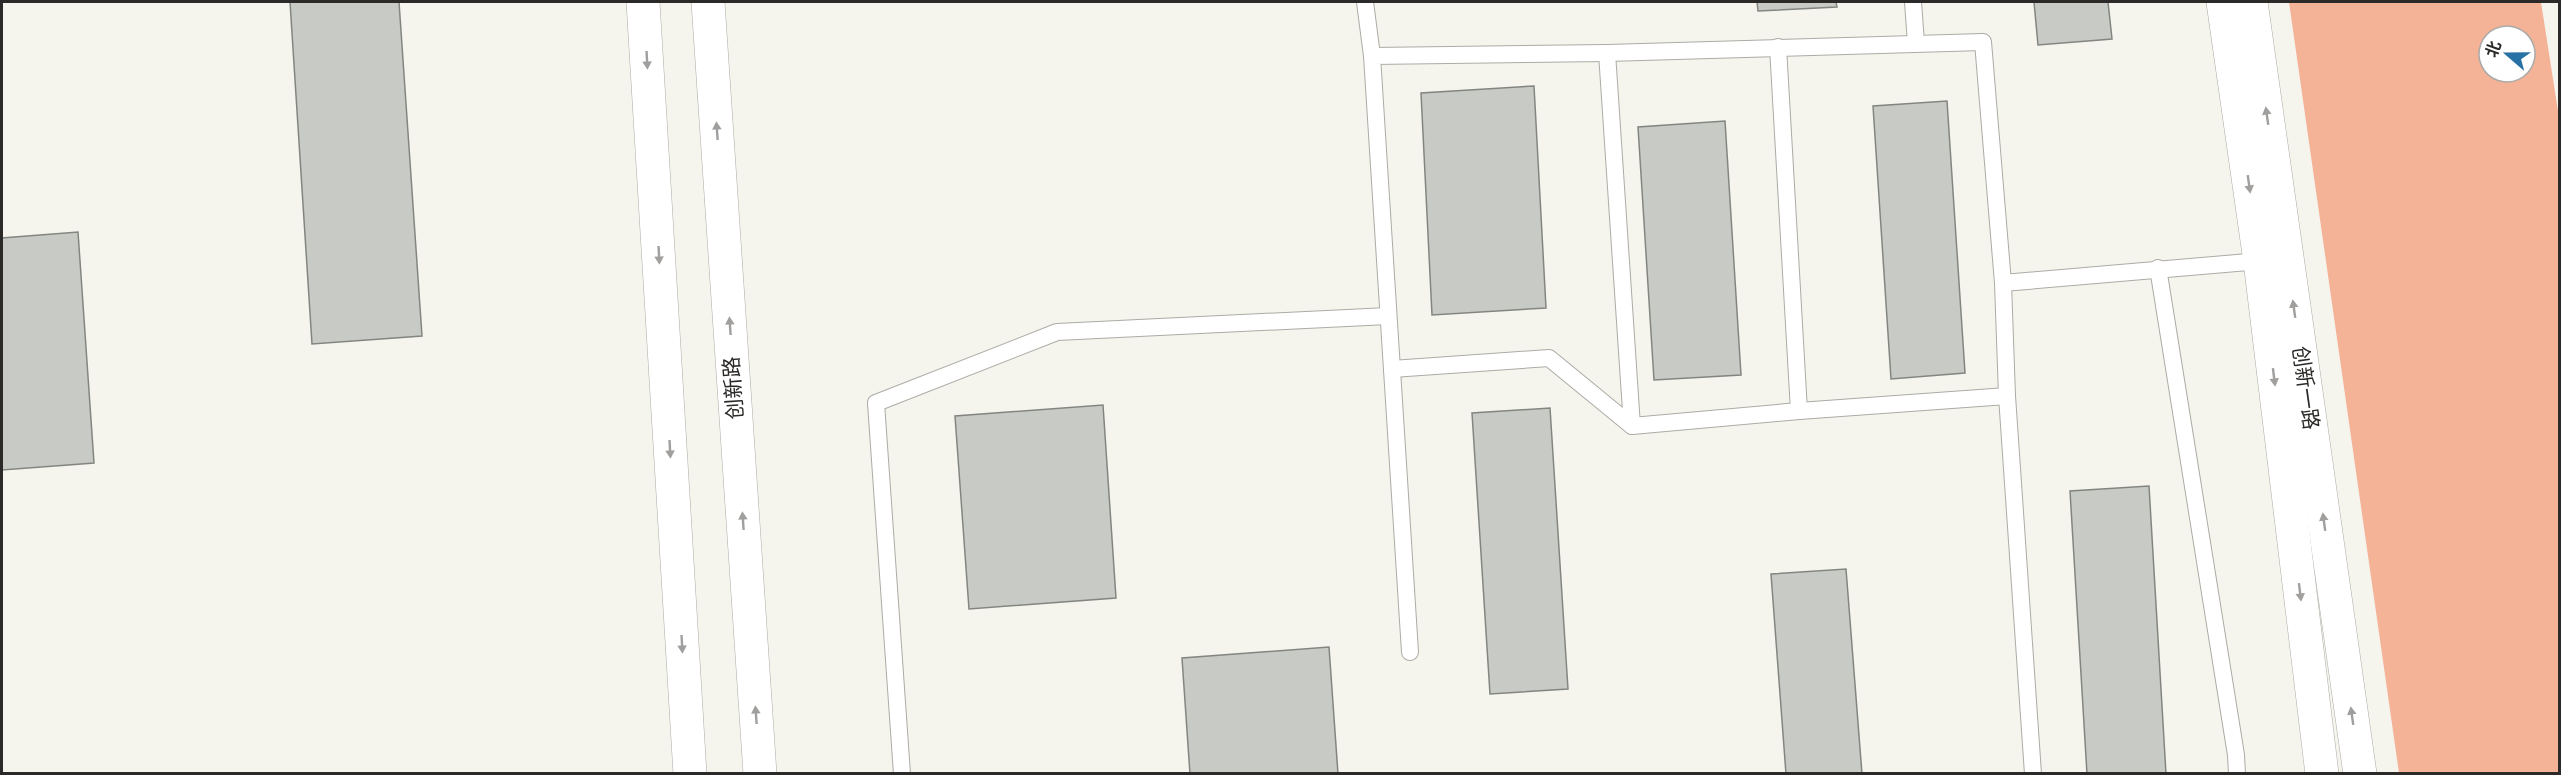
<svg xmlns="http://www.w3.org/2000/svg" width="2561" height="775" viewBox="0 0 2561 775" font-family="'Alegreya Sans','Noto Sans SC',sans-serif">
	<rect width="100%" height="100%" fill="#f5f4ed"/>
	<path fill="#f4b296" fill-rule="evenodd" d="M2289 2H2541L2560 124 2559 773H2399ZM2489 36H2525V72H2489Z"/>
	<g fill="#c8cbc5" stroke="#838680" stroke-width="1.5">
		<path d="M290 2H399L422 336 312 344Z"/>
		<path d="M1757 2H1836L1837 7 1758 11Z"/>
		<path d="M2034 2H2108L2112 39 2038 45Z"/>
		<path d="M1534 86 1546 308 1432 315 1421 93Z"/>
		<path d="M1947 101 1965 373 1891 379 1873 106Z"/>
		<path d="M1725 121 1741 375 1654 380 1638 127Z"/>
		<path d="M78 232 94 463 2 470V238Z"/>
		<path d="M1103 405 1116 598 969 609 955 416Z"/>
		<path d="M1550 408 1568 689 1490 694 1472 413Z"/>
		<path d="M2149 486 2166 774H2087L2070 491Z"/>
		<path d="M1846 569 1862 774H1786L1771 574Z"/>
		<path d="M1329 647 1338 774H1190L1182 658Z"/>
	</g>
	<g fill="none" stroke-linecap="round" stroke-linejoin="round">
		<g stroke="#acaba5" stroke-width="18">
			<g id="lane">
				<path d="M1365 2 1372 56"/>
				<path d="M1913 2 1916 43"/>
				<path d="M1778 47 1799 411"/>
				<path d="M1607 53 1632 426"/>
				<path d="M2158 268 2236 755 2237 774"/>
				<path d="M2003 283 2007 396"/>
				<path d="M1392 369 1549 358 1632 426 1799 411 2007 396 2033 774"/>
				<path d="M1410 652 1372 56 1607 53 1983 42 2003 283 2260 261"/>
				<path d="M902 774 876 403 1057 332 1388 316"/>
			</g>
		</g>
		<g stroke="#acaba5" stroke-width="34">
			<g id="secondary">
				<path d="M643 2 690 774"/>
				<path d="M708 2 760 774"/>
				<path d="M2223 2 2260 261 2322 774"/>
				<path d="M2251 2 2360 774"/>
			</g>
		</g>
		<use href="#lane" stroke="#fff" stroke-width="16"/>
		<use href="#secondary" stroke="#fff" stroke-width="33"/>
	</g>
	<defs><path id="oneway-solid" d="M-6-.8H1V-3.2L6.5 0L1 3.2V.8H-6Z" transform="scale(1.5)"/></defs>
	<g fill="#a09f9e">
		<use href="#oneway-solid" transform="translate(647 60) rotate(87)"/>
		<use href="#oneway-solid" transform="translate(2267 116) rotate(-98)"/>
		<use href="#oneway-solid" transform="translate(717 131) rotate(-94)"/>
		<use href="#oneway-solid" transform="translate(2249 184) rotate(82)"/>
		<use href="#oneway-solid" transform="translate(659 255) rotate(87)"/>
		<use href="#oneway-solid" transform="translate(2294 309) rotate(-98)"/>
		<use href="#oneway-solid" transform="translate(730 326) rotate(-94)"/>
		<use href="#oneway-solid" transform="translate(2274 377) rotate(83)"/>
		<use href="#oneway-solid" transform="translate(670 449) rotate(87)"/>
		<use href="#oneway-solid" transform="translate(743 521) rotate(-94)"/>
		<use href="#oneway-solid" transform="translate(2324 522) rotate(-98)"/>
		<use href="#oneway-solid" transform="translate(2300 592) rotate(83)"/>
		<use href="#oneway-solid" transform="translate(682 644) rotate(87)"/>
		<use href="#oneway-solid" transform="translate(756 715) rotate(-94)"/>
		<use href="#oneway-solid" transform="translate(2352 716) rotate(-98)"/>
	</g>
	<g text-anchor="middle" dominant-baseline="central" stroke-width="4.5" stroke-linejoin="round" paint-order="stroke">
		<g font-size="21" fill="#2b2a28" stroke="#fff">
			<text transform="translate(734 388) rotate(-94)">创新路</text>
			<text transform="translate(2305 388) rotate(82)">创新一路</text>
		</g>
	</g>
	<rect width="2561" height="775" fill="none" stroke="#2b2a28" stroke-width="6"/>
	<g transform="translate(2507 54) rotate(290)"><circle r="28" fill="#ffffff" stroke="#aaaaa9" stroke-width="1.5"/>
	<path d="M0-4.5L10 22L0 15L-10 22Z" fill="#2871a5"/>
	<text y="-9" font-size="16" font-weight="bold" text-anchor="middle" fill="#2b2a28">北</text>
	</g>
</svg>
